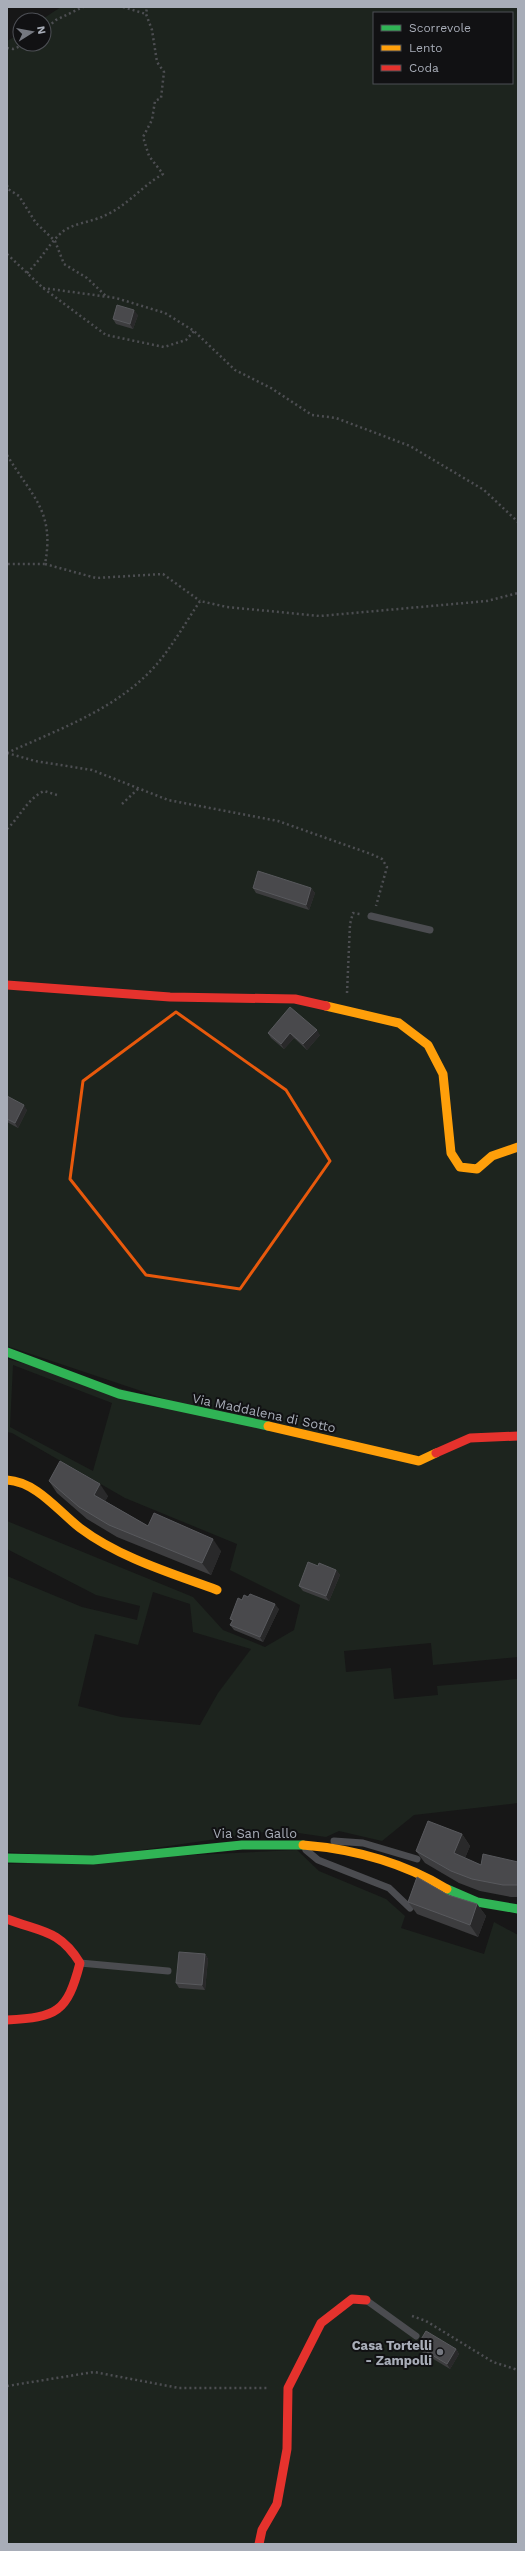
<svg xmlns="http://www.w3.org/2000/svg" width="525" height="2551" viewBox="0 0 525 2551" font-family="'Work Sans',sans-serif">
	<rect width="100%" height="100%" fill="#171717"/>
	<g fill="#1d241e" fill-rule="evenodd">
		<path d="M61 7H518V1657L433 1665 431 1643 344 1651 346 1672 391 1668 394 1699 438 1695 437 1686 518 1679V1803L414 1815 382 1841 339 1831 326 1837 278 1830 86 1858 7 1852V1576L82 1607 137 1620 140 1606 96 1595 7 1549V1521L193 1597 223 1630 265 1647 294 1630 300 1605 230 1570 237 1544 125 1498 12 1433 7 1432V1359L180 1404 7 1346V41L20 34V44H44V20H41ZM374 13H512V83H374ZM13 1365 112 1403 93 1471 10 1427ZM153 1592 190 1604 193 1632 251 1649 218 1693 200 1725 121 1717 78 1706 95 1634 138 1645Z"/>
		<path d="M297 1850 319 1871 386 1899 405 1916 401 1928 484 1954 494 1922 518 1935V2544H7V1864Z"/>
	</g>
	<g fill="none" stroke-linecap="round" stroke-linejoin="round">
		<g stroke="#4d4e52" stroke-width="2.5" stroke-dasharray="2 3" stroke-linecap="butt">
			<path d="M123 7 146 14"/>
			<path d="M44 30 56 20 83 7"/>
			<path d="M7 48 13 49 26 44"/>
			<path d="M7 185 8 189 19 196 36 223 55 241 64 264 87 278 107 297"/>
			<path d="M7 254 43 288 106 335 164 347 186 340 194 331"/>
			<path d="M27 273C40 261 48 245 61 233 72 223 93 222 106 215 128 205 142 186 163 174L149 156 143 137 152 120 155 101 161 98 164 72 157 62 152 30 146 14 147 7"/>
			<path d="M43 288 116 298 165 313 194 331 235 370 271 388 312 415 336 418 410 446 484 490 518 522"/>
			<path d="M7 455C32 497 55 511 45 564H7"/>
			<path d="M45 564 96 578 163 574 200 601"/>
			<path d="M7 753C59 729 118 709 157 664 173 645 186 622 200 601L227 607 320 616 487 601 518 593"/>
			<path d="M7 753 35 761 92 770 168 800 278 821 371 854 382 859 387 867 376 906"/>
			<path d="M122 804 139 788"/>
			<path d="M7 829C20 817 27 799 44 791L57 795"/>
			<path d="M347 993 350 924 353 913 360 914"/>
			<path d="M412 2316 426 2321 493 2362 518 2370"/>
			<path d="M7 2386 94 2372 179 2388H269"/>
		</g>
		<g stroke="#4b4c50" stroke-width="7">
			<path d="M371 916 430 930"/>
			<path d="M334 1841 363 1843 417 1859"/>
			<path d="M306 1850 318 1860 389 1888 410 1908"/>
			<path d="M80 1963 168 1971"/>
			<path d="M366 2300 416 2336"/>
		</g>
		<g stroke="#30b455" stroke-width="9">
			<path d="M7 1352 119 1394 268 1426"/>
			<path d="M7 1858 93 1860 242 1845H303"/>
			<path d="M447 1889 477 1902 518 1909"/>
		</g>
		<g stroke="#ff9f0a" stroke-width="9">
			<path d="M326 1006 399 1023 428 1045 443 1074 451 1153 460 1167 477 1169 492 1156 518 1147"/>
			<path d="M268 1426 419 1461 436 1453"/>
			<path d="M7 1480C37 1482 58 1511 80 1528 120 1558 171 1573 217 1590"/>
			<path d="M303 1845C353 1849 404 1863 447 1889"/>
		</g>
		<g stroke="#e5322d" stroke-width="9">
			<path d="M7 985 170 997 295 999 326 1006"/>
			<path d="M436 1453 470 1438 518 1436"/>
			<path d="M7 1919C40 1932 59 1929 80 1963 67 2013 57 2017 7 2020"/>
			<path d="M259 2544 262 2530 277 2504 287 2449 288 2388 321 2323 352 2299 366 2300"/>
		</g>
	</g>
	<g fill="#3d3d3f">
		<path d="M138 315 133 329 116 324 113 319Z"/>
		<path d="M253 888H311L315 893 309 910 256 893Z"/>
		<path d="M268 1033 320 1035 307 1050 294 1038 284 1049 271 1038Z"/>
		<path d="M7 1096 27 1110 18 1128 7 1122Z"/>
		<path d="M49 1481 108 1496 105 1501 148 1526 221 1551 211 1575 117 1537 87 1519 57 1493Z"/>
		<path d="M318 1566 336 1570 340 1575 329 1601 303 1591 299 1586Z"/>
		<path d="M242 1600 279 1609 263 1642 234 1630 230 1625 232 1621 230 1619Z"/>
		<path d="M462 1834 470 1846 465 1858 481 1865 518 1862V1897H511L480 1891 459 1883 425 1863 416 1851Z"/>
		<path d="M448 1895 477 1904 486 1916 478 1937 417 1914 408 1902Z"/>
		<path d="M205 1954 208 1959 205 1990 179 1988 176 1983Z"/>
		<path d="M417 2346 456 2349 459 2354 450 2369 420 2351Z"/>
	</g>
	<g fill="#29292a">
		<path d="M134 310 138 315 133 329 130 324Z"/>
		<path d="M311 888 315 893 309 910 306 905Z"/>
		<path d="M317 1030 320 1035 307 1050 303 1044Z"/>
		<path d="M290 1033 294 1038 284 1049 281 1044Z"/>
		<path d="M24 1105 27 1110 18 1128 15 1123Z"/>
		<path d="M100 1484 108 1496 102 1507 94 1495Z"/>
		<path d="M213 1539 221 1551 211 1575 202 1563Z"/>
		<path d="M336 1570 340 1575 329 1601 326 1596Z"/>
		<path d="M275 1604 279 1609 263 1642 260 1637Z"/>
		<path d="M462 1834 470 1846 462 1865 454 1853Z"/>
		<path d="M477 1904 486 1916 478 1937 470 1925Z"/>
		<path d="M205 1954 208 1959 205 1990 202 1985Z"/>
		<path d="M456 2349 459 2354 450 2369 447 2364Z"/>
	</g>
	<g fill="#49494c" stroke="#58595d">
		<path d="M117 305 134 310 130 324 113 319Z"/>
		<path d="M258 871 311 888 306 905 253 888Z"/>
		<path d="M290 1007 317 1030 303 1044 290 1033 281 1044 268 1033Z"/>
		<path d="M7 1096 24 1105 15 1123 7 1119Z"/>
		<path d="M60 1461 100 1484 94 1495 148 1526 154 1513 213 1539 202 1563 109 1525 79 1507 49 1481Z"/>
		<path d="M308 1562 318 1566 319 1563 336 1570 326 1596 299 1586Z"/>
		<path d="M250 1594 275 1604 260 1637 230 1625 233 1620 230 1619 238 1598 242 1600 244 1595 248 1597Z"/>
		<path d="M428 1821 462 1834 454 1853 481 1865 483 1854 518 1862V1885H503L472 1879 451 1871 416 1851Z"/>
		<path d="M417 1877 448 1895 477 1904 470 1925 408 1902Z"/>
		<path d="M179 1952 205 1954 202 1985 176 1983Z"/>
		<path d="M426 2331 456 2349 447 2364 417 2346Z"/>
	</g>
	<path fill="none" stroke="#e8590c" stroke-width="3" stroke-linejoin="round" d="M176 1012 286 1090 330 1161 240 1289 146 1275 70 1179 83 1081Z"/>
	<circle fill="#757880" stroke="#111113" stroke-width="1.5" cx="440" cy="2352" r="4"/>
	<g text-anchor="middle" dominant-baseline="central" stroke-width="4" stroke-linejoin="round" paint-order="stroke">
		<g font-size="13" fill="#a8adb8" stroke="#111113">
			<text transform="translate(264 1413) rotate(12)">Via Maddalena di Sotto</text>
			<text x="255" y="1833">Via San Gallo</text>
		</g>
		<g font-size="13" font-weight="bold" fill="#a8adb8" stroke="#111113" text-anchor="end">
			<text x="432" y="2345">Casa Tortelli<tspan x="432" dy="15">- Zampolli</tspan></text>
		</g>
	</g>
	<rect width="525" height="2551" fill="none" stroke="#a8adb8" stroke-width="16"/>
	<rect x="373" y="12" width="140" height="72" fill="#111113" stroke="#4d4f55"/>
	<rect x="381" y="25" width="20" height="6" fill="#30b455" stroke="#4d4f55"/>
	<text x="409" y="32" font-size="12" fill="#a8adb8">Scorrevole</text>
	<rect x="381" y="45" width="20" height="6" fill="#ff9f0a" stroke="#4d4f55"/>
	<text x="409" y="52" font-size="12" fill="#a8adb8">Lento</text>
	<rect x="381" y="65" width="20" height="6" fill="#e5322d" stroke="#4d4f55"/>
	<text x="409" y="72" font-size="12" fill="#a8adb8">Coda</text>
	<g transform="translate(32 32) rotate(79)"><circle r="19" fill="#111113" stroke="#4d4f55"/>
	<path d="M0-3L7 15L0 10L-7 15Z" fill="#757880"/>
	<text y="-6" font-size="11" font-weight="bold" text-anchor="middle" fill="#a8adb8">N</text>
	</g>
</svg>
